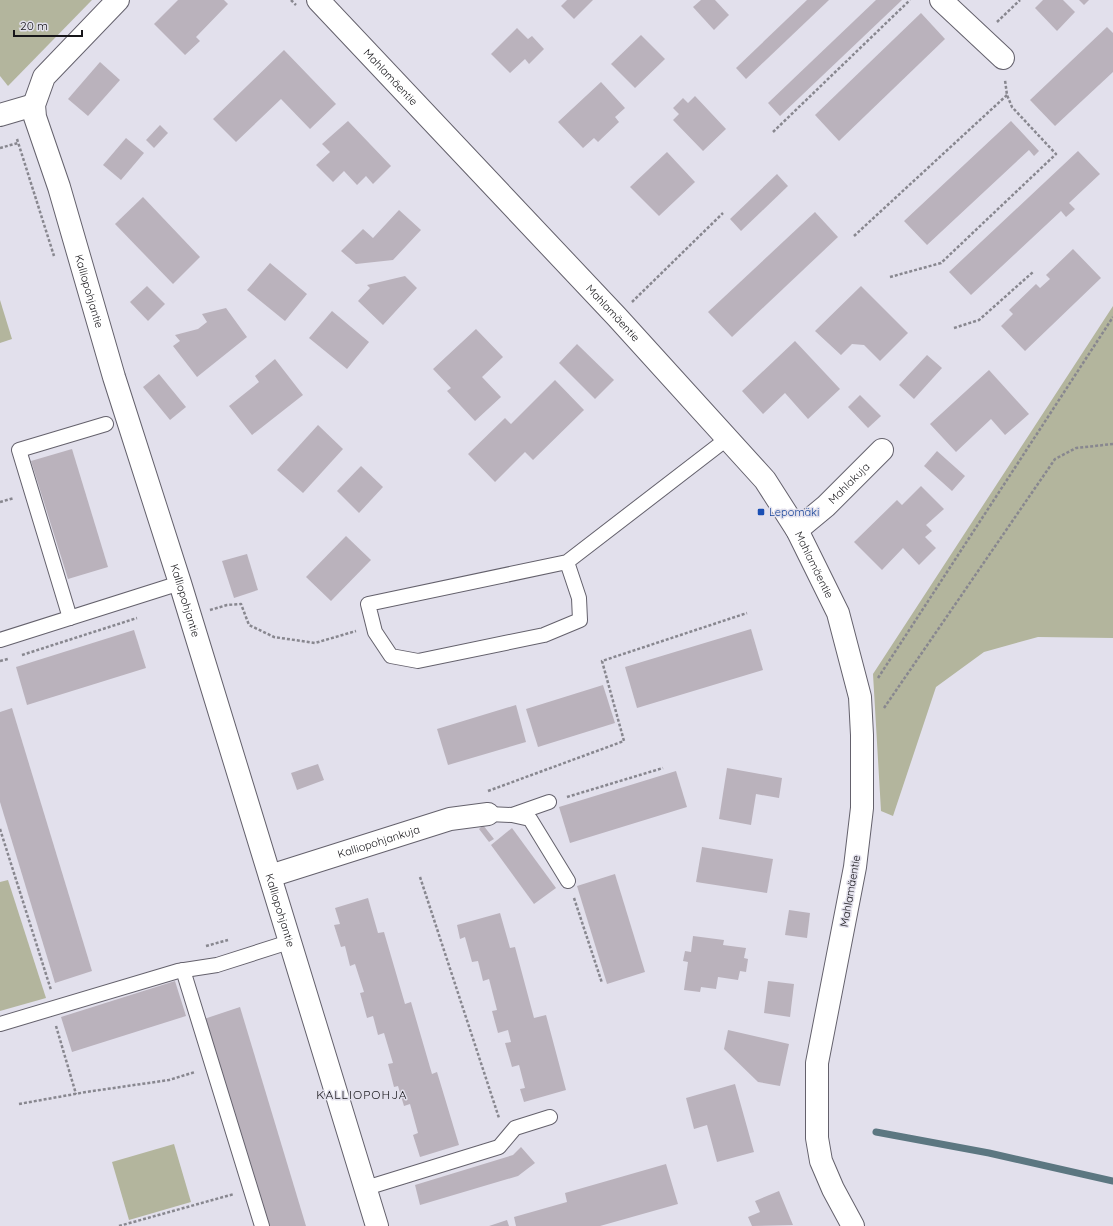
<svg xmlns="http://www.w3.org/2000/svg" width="1113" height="1226" viewBox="0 0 1113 1226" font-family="Quicksand,sans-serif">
	<rect width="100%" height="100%" fill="#e2e0ec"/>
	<g fill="#b3b59d">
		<path d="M0 0H92L8 86 0 76Z"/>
		<path d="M0 300 12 339 0 343Z"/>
		<path d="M1113 306V638L1038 637 984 652 936 687 893 816 881 811 873 674Z"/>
		<path d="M8 880 46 998 0 1011V882Z"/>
		<path d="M174 1144 191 1202 129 1220 112 1162Z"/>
	</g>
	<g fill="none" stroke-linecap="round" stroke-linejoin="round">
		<path stroke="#5c7781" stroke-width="7" d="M876 1132 989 1153 1113 1181"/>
	</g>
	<g fill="#bab2bc">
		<path d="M178 0H224L228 4 196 37 200 41 185 55 154 24Z"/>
		<path d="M567 0H593L574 19 561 6Z"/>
		<path d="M701 0H715L729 15 714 30 693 7Z"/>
		<path d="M807 0H829L746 79 736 68Z"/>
		<path d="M876 0H902L780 116 768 103Z"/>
		<path d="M1043 0H1063L1075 12 1057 31 1035 8Z"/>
		<path d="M1079 0H1089L1084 5Z"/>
		<path d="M921 13 945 39 839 141 815 115Z"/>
		<path d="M1107 27 1113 33V72L1055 126 1030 100Z"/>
		<path d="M517 28 528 39 532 36 544 49 529 64 525 59 510 73 491 54Z"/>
		<path d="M641 35 665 59 635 88 611 64Z"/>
		<path d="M284 50 336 104 310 129 281 99 236 142 213 119Z"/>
		<path d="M100 62 120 80 88 116 68 99Z"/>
		<path d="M601 82 625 108 615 117 619 122 598 142 594 138 583 148 558 122Z"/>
		<path d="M695 96 726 129 703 151 673 120 679 114 673 108 683 98 688 103Z"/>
		<path d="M348 121 391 166 373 184 366 176 357 185 344 171 333 182 316 165 330 152 322 144Z"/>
		<path d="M1011 121 1039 151 1034 156 1029 150 927 245 904 221Z"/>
		<path d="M160 125 168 133 154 148 146 140Z"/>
		<path d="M126 138 144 153 121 180 103 165Z"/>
		<path d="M1078 151 1100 174 1069 203 1075 209 1066 217 1061 211 971 295 949 272Z"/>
		<path d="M667 152 695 182 659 216 630 187Z"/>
		<path d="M777 174 788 186 741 231 730 219Z"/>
		<path d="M143 197 200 257 173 284 115 224Z"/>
		<path d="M399 210 421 230 393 260 356 264 341 251 363 229 373 238Z"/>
		<path d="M815 212 838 237 732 337 708 312Z"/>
		<path d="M1073 249 1101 278 1025 351 1001 326 1013 314 1009 310 1036 284 1040 288 1050 279 1046 275Z"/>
		<path d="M270 263 307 294 285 321 247 290Z"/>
		<path d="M405 276 417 288 383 325 358 301 370 288 367 285Z"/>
		<path d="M147 286 165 304 148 321 130 302Z"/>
		<path d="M861 286 908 333 880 361 864 345 852 344 841 355 815 331Z"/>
		<path d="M226 308 247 337 197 377 173 346 180 341 175 335 198 329 207 322 202 314Z"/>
		<path d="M332 311 369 342 347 369 309 338Z"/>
		<path d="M476 329 503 357 482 377 501 397 475 421 447 391 451 388 433 369Z"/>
		<path d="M795 341 840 389 808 419 785 393 763 414 742 391Z"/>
		<path d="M577 344 614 380 595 399 559 363Z"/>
		<path d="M927 355 942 368 914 399 899 385Z"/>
		<path d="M275 359 303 395 252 435 229 406 259 382 255 376Z"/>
		<path d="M989 370 1029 414 1005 435 991 419 956 452 930 424Z"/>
		<path d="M159 374 186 407 170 420 143 387Z"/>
		<path d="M555 380 584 410 533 460 525 452 495 482 468 454 505 418 511 424Z"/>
		<path d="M860 395 881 416 868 428 848 407Z"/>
		<path d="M318 425 343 449 303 493 277 470Z"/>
		<path d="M72 449 108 567 68 579 31 461Z"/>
		<path d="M937 451 965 476 952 491 924 466Z"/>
		<path d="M361 466 383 487 359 513 337 491Z"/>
		<path d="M921 486 944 509 926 525 932 531 925 537 936 548 919 565 903 548 882 570 854 542 897 500 902 505Z"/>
		<path d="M346 536 371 560 331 601 306 577Z"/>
		<path d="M247 554 258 590 234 598 222 561Z"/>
		<path d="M751 629 763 670 637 708 625 667Z"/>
		<path d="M134 630 146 668 27 705 16 667Z"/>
		<path d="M603 685 615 723 538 747 526 709Z"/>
		<path d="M516 705 526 742 448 765 437 729Z"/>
		<path d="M12 708 92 971 55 983 0 802V712Z"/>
		<path d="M318 764 324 780 297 790 291 773Z"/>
		<path d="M727 768 782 778 779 798 756 794 751 825 719 819Z"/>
		<path d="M676 771 687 807 570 843 559 807Z"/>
		<path d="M483 825 494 839 489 842 479 829Z"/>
		<path d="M512 828 556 888 534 904 491 845Z"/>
		<path d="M702 847 773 859 767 893 696 882Z"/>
		<path d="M615 874 645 972 607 984 577 886Z"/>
		<path d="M368 898 378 933 384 932 405 1004 411 1002 432 1074 437 1072 459 1145 420 1157 413 1135 418 1133 410 1104 404 1106 398 1086 394 1087 388 1064 393 1063 384 1033 378 1035 373 1016 367 1018 360 993 364 992 355 964 350 966 345 946 341 947 334 925 340 924 335 908Z"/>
		<path d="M789 910 810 913 807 938 785 935Z"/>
		<path d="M500 913 510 948 515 947 534 1018 546 1015 566 1090 524 1102 520 1089 525 1088 519 1065 512 1067 505 1043 511 1042 508 1030 498 1033 492 1011 497 1010 489 979 483 981 478 961 472 962 465 937 460 939 457 925Z"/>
		<path d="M693 936 724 940 723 945 746 948 744 958 748 959 746 972 740 971 738 980 718 977 716 989 701 987 700 992 684 990 688 962 683 961 685 951 691 952Z"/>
		<path d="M175 981 186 1016 72 1052 61 1017Z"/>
		<path d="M768 981 794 984 790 1017 764 1013Z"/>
		<path d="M240 1007 306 1226H266L204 1019Z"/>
		<path d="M728 1030 789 1044 780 1086 758 1082 724 1049Z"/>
		<path d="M735 1084 754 1152 717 1162 707 1125 694 1129 686 1098Z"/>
		<path d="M521 1147 535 1163 518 1176 420 1205 415 1185 513 1155Z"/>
		<path d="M666 1164 678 1204 600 1226H516L514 1217 567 1202 565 1193Z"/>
		<path d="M779 1191 793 1225 752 1226 748 1217 760 1212 755 1201Z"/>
		<path d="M507 1220 509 1226H489Z"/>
	</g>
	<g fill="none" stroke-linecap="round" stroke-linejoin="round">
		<g stroke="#64616c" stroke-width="16">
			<g id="lane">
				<path d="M567 562 368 604 375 632 391 656 418 661 544 635 580 620 579 598 567 562 728 438"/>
				<path d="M70 618 19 450 106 424"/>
				<path d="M0 640 180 583"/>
				<path d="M488 814 512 815 530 819 568 881"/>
				<path d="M512 815 549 802"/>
				<path d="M183 970 262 1226"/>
				<path d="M0 1024 178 971 217 965 289 942"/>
				<path d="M366 1188 499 1147 515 1128 550 1117"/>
			</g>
		</g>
		<g stroke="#64616c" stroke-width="24">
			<g id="street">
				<path id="s1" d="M118 0 44 77 34 105 35 117 59 187 114 377 180 583 377 1226"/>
				<path id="s2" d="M318 0 617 317 765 480 797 530 838 613 860 697 862 735V808L855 867 817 1063V1138L821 1161 833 1189 853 1226"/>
				<path d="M941 0 1003 58"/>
				<path d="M0 115 34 105"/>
				<path id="s3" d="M797 530 826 506 882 450"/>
				<path id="s4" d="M270 876 450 819 488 814"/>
			</g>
		</g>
		<g stroke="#88878f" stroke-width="2.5" stroke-dasharray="3 2" stroke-linecap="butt">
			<path d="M291 0 296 5"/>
			<path d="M997 22 1020 0"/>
			<path d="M773 132 910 0"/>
			<path d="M17 139 54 256"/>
			<path d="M0 148 18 143"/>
			<path d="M854 236 1007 95"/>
			<path d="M890 277 941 263 1056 154 1012 107 1007 95 1005 80"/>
			<path d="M632 302 723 213"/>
			<path d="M954 328 979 320 1033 272"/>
			<path d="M0 502 14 498"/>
			<path d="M210 610 227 605 241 604 249 625 274 637 315 643 356 631"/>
			<path d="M22 655 137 618"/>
			<path d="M0 661 8 659"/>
			<path d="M878 678 1113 317"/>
			<path d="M884 708 1055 459 1076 448 1113 444"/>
			<path d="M488 791 624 741 602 661 747 613"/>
			<path d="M567 797 663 768"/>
			<path d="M0 829 51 990"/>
			<path d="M420 877 499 1118"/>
			<path d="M574 898 602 983"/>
			<path d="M206 946 228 940"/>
			<path d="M56 1026 76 1094"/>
			<path d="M19 1104 86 1092 169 1080 195 1072"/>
			<path d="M119 1226 234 1194"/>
		</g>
		<use href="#lane" stroke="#fff" stroke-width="14"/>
		<use href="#street" stroke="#fff" stroke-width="22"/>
	</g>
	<rect fill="#1a4fb4" stroke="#e2e0ec" stroke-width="1.5" x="757" y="508" width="8" height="8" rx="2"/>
	<g text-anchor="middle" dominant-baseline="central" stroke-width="3" stroke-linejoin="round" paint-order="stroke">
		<g font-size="11" fill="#17161a" stroke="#e2e0ec">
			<text stroke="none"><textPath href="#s2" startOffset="106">Mahlamäentie</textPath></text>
			<text stroke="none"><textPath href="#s1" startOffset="331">Kalliopohjantie</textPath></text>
			<text stroke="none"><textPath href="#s2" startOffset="430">Mahlamäentie</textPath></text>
			<text stroke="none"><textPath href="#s3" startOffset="70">Mahlakuja</textPath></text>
			<text stroke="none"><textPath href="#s2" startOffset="754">Mahlamäentie</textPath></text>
			<text stroke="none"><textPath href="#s1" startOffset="655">Kalliopohjantie</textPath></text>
			<text stroke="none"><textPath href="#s4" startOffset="114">Kalliopohjankuja</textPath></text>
			<text transform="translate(850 891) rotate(-80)">Mahlamäentie</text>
			<text stroke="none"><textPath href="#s1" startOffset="979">Kalliopohjantie</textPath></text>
		</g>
		<g font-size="11" fill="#164399" stroke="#e2e0ec" text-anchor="start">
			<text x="769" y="512">Lepomäki</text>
		</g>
		<g font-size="12" letter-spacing="1" fill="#17161a" stroke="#e2e0ec">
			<text x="362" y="1094">KALLIOPOHJA</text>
		</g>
	</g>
	<path d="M14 30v6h68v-6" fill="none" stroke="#17161a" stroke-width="2"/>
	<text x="20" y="30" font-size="12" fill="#17161a" stroke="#e2e0ec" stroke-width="3" paint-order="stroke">20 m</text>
</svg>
